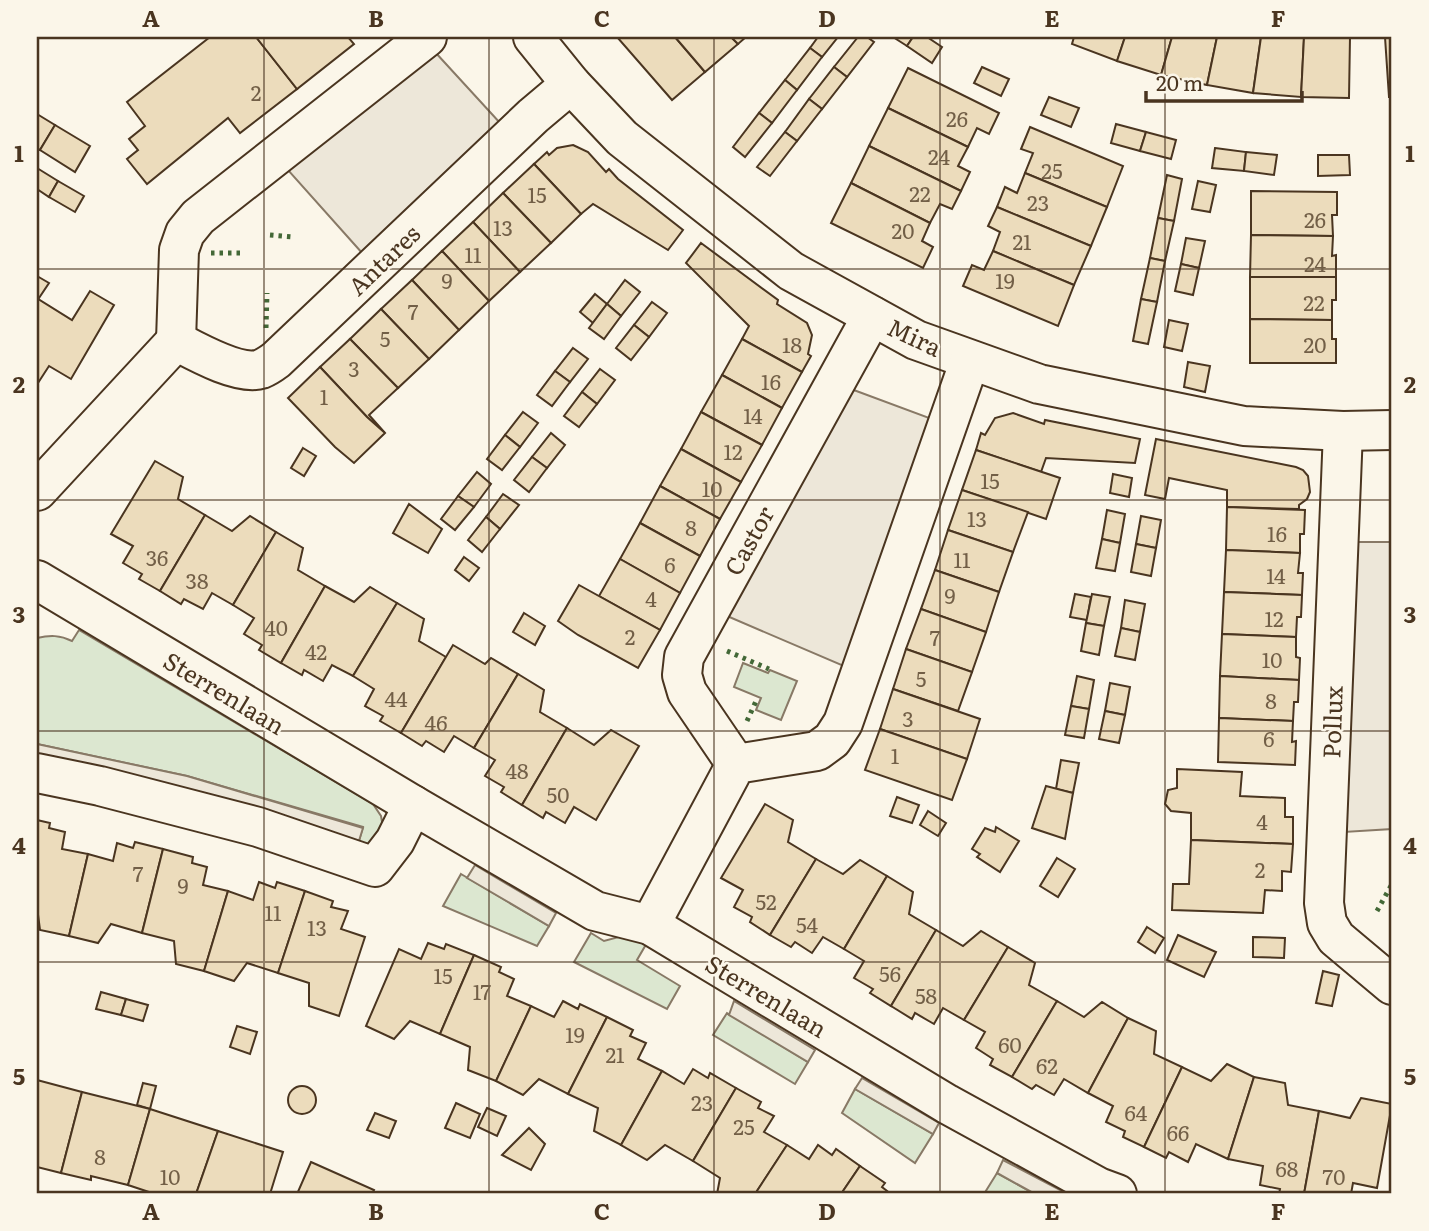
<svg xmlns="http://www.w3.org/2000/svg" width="1429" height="1231" viewBox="0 0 1429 1231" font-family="Literata,serif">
	<rect width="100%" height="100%" fill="#fbf6e9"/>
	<g fill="#dce7d0" stroke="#887966" stroke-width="2">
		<path d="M79 630 373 804 381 816 383 827 370 846 358 844 363 827 187 776 37 744V638C50 635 60 635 72 641Z"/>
		<path d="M743 663 768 673 770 670 797 681 781 720 756 710 761 698 734 687Z"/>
		<path d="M461 874 549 926 537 946 443 906Z"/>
		<path d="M591 933 604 941 626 935 648 941 637 960 680 986 667 1009 574 962Z"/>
		<path d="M727 1013 808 1062 795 1084 713 1035Z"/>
		<path d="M855 1089 933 1134 915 1163 842 1113Z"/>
		<path d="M997 1173 1035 1194H984Z"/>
	</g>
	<g fill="#ede7d9" stroke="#887966" stroke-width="2">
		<path d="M435 52 501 124 363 254 287 169Z"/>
		<path d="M851 389 932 419 846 667 727 616Z"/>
		<path d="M1356 542H1392V829L1344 832Z"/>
		<path d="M37 744 187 776 363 828 358 844 37 759Z"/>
		<path d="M475 865 556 913 549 926 467 878Z"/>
		<path d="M734 1001 815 1050 808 1062 729 1015Z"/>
		<path d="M862 1078 939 1123 933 1134 855 1089Z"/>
		<path d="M1003 1160 1045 1182 1068 1194H1035L997 1173Z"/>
	</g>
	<g fill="#ecdcbc" stroke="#4a3520" stroke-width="2">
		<path d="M210 37H256L297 89 240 133 228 118 147 184 127 159 138 150 129 139 145 126 127 102Z"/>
		<path d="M256 37H348L354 44 297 89Z"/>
		<path d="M617 37H675L705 72 672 100Z"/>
		<path d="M675 37H731L738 44 705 72Z"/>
		<path d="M731 37H746L738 44Z"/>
		<path d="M818 37H838L822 57 810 48Z"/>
		<path d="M858 37H867L874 42 847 77 834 67Z"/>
		<path d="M893 37H913L907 46Z"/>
		<path d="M913 37H927L942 47 932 63 907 46Z"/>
		<path d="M1074 37H1125L1117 61 1072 44Z"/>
		<path d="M1125 37H1172L1161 75 1117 61Z"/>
		<path d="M1172 37H1217L1207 85 1161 75Z"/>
		<path d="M1217 37H1261L1253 93 1207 85Z"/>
		<path d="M1261 37H1304L1301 97 1253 93Z"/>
		<path d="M1304 37H1350L1349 98 1301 97Z"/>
		<path d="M1385 37H1392V97H1389Z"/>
		<path d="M810 48 822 57 797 90 785 80Z"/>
		<path d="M834 67 847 77 822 109 809 99Z"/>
		<path d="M982 67 1009 79 1001 96 974 83Z"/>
		<path d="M908 68 999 113 989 134 977 128 968 147 888 108Z"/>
		<path d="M785 80 797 90 772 123 759 113Z"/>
		<path d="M1049 97 1079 108 1071 127 1041 115Z"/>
		<path d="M809 99 822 109 797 141 785 132Z"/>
		<path d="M888 108 968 147 958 166 970 172 961 191 869 146Z"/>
		<path d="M759 113 772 123 745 157 733 147Z"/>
		<path d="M37 114 55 125 40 150 37 149Z"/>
		<path d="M1116 124 1146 132 1140 151 1111 143Z"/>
		<path d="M55 125 90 146 75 172 40 150Z"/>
		<path d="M1030 127 1123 166 1107 207 1025 173 1033 153 1021 149Z"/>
		<path d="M785 132 797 141 770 176 757 167Z"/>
		<path d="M1146 132 1176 140 1171 159 1140 151Z"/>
		<path d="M573 145 588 152 606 172 609 169 618 179 683 230 668 250 593 204 581 214 534 164 547 152 549 155 557 148Z"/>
		<path d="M869 146 961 191 952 209 940 204 930 223 851 183Z"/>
		<path d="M1215 148 1246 152 1244 171 1212 168Z"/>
		<path d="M1246 152 1277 155 1274 175 1244 171Z"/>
		<path d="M1318 155H1349L1350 175 1318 176Z"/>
		<path d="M534 164 581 214 551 243 503 193Z"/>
		<path d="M37 168 58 181 49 197 37 189Z"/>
		<path d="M1025 173 1107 207 1091 246 997 207 1005 187 1017 193Z"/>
		<path d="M1167 175 1182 179 1174 221 1158 218Z"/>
		<path d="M58 181 84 196 75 212 49 197Z"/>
		<path d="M1198 181 1216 185 1210 212 1192 209Z"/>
		<path d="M851 183 930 223 922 241 933 247 923 268 831 223Z"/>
		<path d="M1251 191 1337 192V215H1332L1333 236 1251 235Z"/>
		<path d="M503 193 551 243 520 272 473 222Z"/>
		<path d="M997 207 1091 246 1074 285 993 251 1000 232 988 226Z"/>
		<path d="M1158 218 1174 221 1165 261 1150 258Z"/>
		<path d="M473 222 520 272 489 301 442 251Z"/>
		<path d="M1251 235 1333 236 1332 256 1336 255V277H1250Z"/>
		<path d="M1186 238 1205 241 1199 268 1181 264Z"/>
		<path d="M701 243 778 300 777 304 807 323 812 335 808 354 811 356 802 372 742 339 749 326 686 263Z"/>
		<path d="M442 251 489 301 459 330 412 280Z"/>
		<path d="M993 251 1074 285 1058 326 963 286 972 265 984 270Z"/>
		<path d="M1150 258 1165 261 1157 302 1141 299Z"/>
		<path d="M1181 264 1199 268 1193 295 1175 291Z"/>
		<path d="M37 276 49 283 37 301Z"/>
		<path d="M1250 277H1336V300H1332V320L1250 319Z"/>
		<path d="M412 280 459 330 429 359 381 309Z"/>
		<path d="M625 280 640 292 621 316 607 304Z"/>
		<path d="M90 291 114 305 71 379 49 366 38 383 37 301 38 299 72 320Z"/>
		<path d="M595 294 607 304 593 323 580 312Z"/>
		<path d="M1141 299 1157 302 1148 344 1133 341Z"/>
		<path d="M652 302 667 313 649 337 634 325Z"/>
		<path d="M607 304 621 316 604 339 589 328Z"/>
		<path d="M381 309 429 359 398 388 350 339Z"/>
		<path d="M1250 319 1332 320V339H1336V363H1250Z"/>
		<path d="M1169 320 1188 324 1182 351 1164 347Z"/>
		<path d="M634 325 649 337 631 360 616 348Z"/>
		<path d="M350 339 398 388 369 415 385 433 367 417 320 367Z"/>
		<path d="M742 339 802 372 782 408 722 375Z"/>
		<path d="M573 348 588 359 570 382 555 371Z"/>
		<path d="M1188 362 1210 366 1205 392 1184 387Z"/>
		<path d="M320 367 367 417 385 433 354 463 335 447 288 398Z"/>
		<path d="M600 369 615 380 597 404 582 392Z"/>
		<path d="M555 371 570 382 552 406 537 395Z"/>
		<path d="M722 375 782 408 762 445 701 412Z"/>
		<path d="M582 392 597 404 579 427 564 416Z"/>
		<path d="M523 412 538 423 520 447 505 435Z"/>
		<path d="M701 412 762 445 741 482 681 449Z"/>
		<path d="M1013 413 1044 424 1045 420 1140 439 1135 463 1046 458 1041 472 976 450 981 433 985 435 995 418Z"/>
		<path d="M551 433 565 445 547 468 532 457Z"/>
		<path d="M505 435 520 447 502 470 487 459Z"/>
		<path d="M1156 439 1296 467 1303 470 1308 476 1310 492 1307 499 1299 505V509L1227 507V490L1169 478 1165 499 1145 495Z"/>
		<path d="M303 448 316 456 304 476 291 468Z"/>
		<path d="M681 449 741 482 720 519 660 486Z"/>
		<path d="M976 450 1060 478 1046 519 962 490Z"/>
		<path d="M532 457 547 468 529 492 514 480Z"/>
		<path d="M155 461 183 477 178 499 205 515 160 591 139 579 142 574 123 563 133 546 111 534Z"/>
		<path d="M477 472 491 484 474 507 458 496Z"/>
		<path d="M1113 474 1132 478 1129 497 1110 493Z"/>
		<path d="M660 486 720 519 700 556 640 523Z"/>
		<path d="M962 490 1028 512 1013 552 948 530Z"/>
		<path d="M503 494 519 505 500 529 486 517Z"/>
		<path d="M458 496 474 507 455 530 441 519Z"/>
		<path d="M409 504 442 529 428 553 393 533Z"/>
		<path d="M1227 507 1305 510 1304 534H1300V553L1226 550Z"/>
		<path d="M1107 510 1125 514 1120 543 1102 539Z"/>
		<path d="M205 515 232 531 250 516 276 532 233 605 212 593 203 609 184 599 181 604 160 591Z"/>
		<path d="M1141 516 1161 520 1156 548 1136 544Z"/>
		<path d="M486 517 500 529 482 552 468 540Z"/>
		<path d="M640 523 700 556 680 593 620 559Z"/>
		<path d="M948 530 1013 552 999 592 935 570Z"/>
		<path d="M276 532 303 548 298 570 325 586 281 663 259 650 262 645 244 634 254 618 233 605Z"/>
		<path d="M1102 539 1120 543 1115 571 1096 568Z"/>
		<path d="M1136 544 1156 548 1151 576 1131 572Z"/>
		<path d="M1226 550 1300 553 1298 573H1303L1302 595 1224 592Z"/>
		<path d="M464 557 479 568 469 581 455 570Z"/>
		<path d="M620 559 680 593 660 630 599 596Z"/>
		<path d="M935 570 999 592 986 632 921 609Z"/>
		<path d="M579 585 660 630 638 668 578 635 558 621Z"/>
		<path d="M325 586 354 602 370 587 397 603 353 676 332 665 323 681 304 670 302 675 281 663Z"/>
		<path d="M1224 592 1302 595 1301 617H1297L1296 637 1222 634Z"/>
		<path d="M1075 594 1091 597 1087 620 1070 617Z"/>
		<path d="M1092 594 1110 597 1104 626 1086 623Z"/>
		<path d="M1125 600 1145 604 1140 632 1121 628Z"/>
		<path d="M397 603 424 619 419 641 446 657 401 733 380 721 383 716 365 706 374 689 353 676Z"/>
		<path d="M921 609 986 632 972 672 906 649Z"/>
		<path d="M524 613 545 626 535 645 513 632Z"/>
		<path d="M1086 623 1104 626 1099 655 1081 651Z"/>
		<path d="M1121 628 1140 632 1135 660 1115 656Z"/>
		<path d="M1222 634 1296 637V657L1300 658 1299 680 1220 676Z"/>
		<path d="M453 645 485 664 491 658 518 674 474 748 454 736 444 752 426 741 422 746 401 733Z"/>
		<path d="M906 649 972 672 958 711 893 689Z"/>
		<path d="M518 674 544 690 540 712 567 728 522 805 501 792 504 787 485 776 495 760 474 748Z"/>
		<path d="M1077 676 1094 680 1089 709 1071 706Z"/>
		<path d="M1220 676 1299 680 1298 702H1294L1293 721 1219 718Z"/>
		<path d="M1110 683 1130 687 1125 715 1105 711Z"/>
		<path d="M893 689 980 719 967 759 880 729Z"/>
		<path d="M1071 706 1089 709 1084 738 1065 735Z"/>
		<path d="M1105 711 1125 715 1119 743 1099 739Z"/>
		<path d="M1219 718 1293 721 1292 742 1296 741 1295 765 1218 762Z"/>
		<path d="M567 728 594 745 611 730 639 746 596 820 574 807 565 823 546 812 543 818 522 805Z"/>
		<path d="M880 729 967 759 952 800 865 770Z"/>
		<path d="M1061 760 1079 763 1073 793 1056 789Z"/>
		<path d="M1177 769 1242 772 1240 796 1285 798V817H1293V844L1191 840V813L1171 811 1165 804 1168 790 1177 788Z"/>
		<path d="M1046 786 1073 793 1065 839 1032 828Z"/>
		<path d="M897 797 919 805 912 823 890 816Z"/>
		<path d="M765 804 793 820 788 842 816 859 770 935 750 922 752 917 734 907 743 890 721 878Z"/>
		<path d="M928 811 946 823 938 836 920 825Z"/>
		<path d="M37 820 50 823 49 828 65 832 62 849 88 854 69 936 40 930 37 907Z"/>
		<path d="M996 827 1019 841 1000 872 977 857 980 854 972 849 985 828 995 832Z"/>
		<path d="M1191 840 1293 844 1291 872 1282 871V891L1265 890 1263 913 1172 910 1173 884H1189Z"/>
		<path d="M135 842 163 849 142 933 111 924 98 943 69 936 88 854 113 861 117 843 133 848Z"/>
		<path d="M163 849 193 857 192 863 207 867 203 885 228 891 204 971 176 964 174 941 142 933Z"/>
		<path d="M1057 858 1075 869 1058 897 1040 886Z"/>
		<path d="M816 859 843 874 860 860 887 876 844 949 823 937 812 953 795 942 791 947 770 935Z"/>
		<path d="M887 876 913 892 909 914 936 930 891 1006 870 993 873 989 854 978 864 961 844 949Z"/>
		<path d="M259 882 275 888 277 882 305 891 278 973 247 963 234 981 204 971 228 891 253 900Z"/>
		<path d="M305 891 333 901 331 907 348 911 341 929 365 937 339 1016 309 1006V983L278 973Z"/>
		<path d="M1147 927 1164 938 1155 953 1138 942Z"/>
		<path d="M936 930 963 946 981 931 1008 947 964 1020 943 1008 934 1024 915 1013 912 1019 891 1006Z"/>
		<path d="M1178 935 1216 952 1204 977 1167 960Z"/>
		<path d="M1253 937 1285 938 1284 958 1253 957Z"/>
		<path d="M428 943 444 949 446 944 474 955 440 1034 410 1021 394 1039 366 1026 399 949 421 959Z"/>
		<path d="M1008 947 1035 963 1029 985 1057 1001 1012 1077 990 1065 993 1059 976 1048 985 1032 964 1020Z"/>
		<path d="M474 955 501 967 499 972 514 979 507 996 531 1006 496 1081 468 1070 470 1047 440 1034Z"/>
		<path d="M1323 971 1339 975 1332 1006 1316 1003Z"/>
		<path d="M101 992 126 999 121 1015 96 1009Z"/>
		<path d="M126 999 148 1005 143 1021 121 1015Z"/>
		<path d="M563 1001 578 1009 580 1004 607 1017 568 1094 539 1079 523 1095 496 1081 531 1006 554 1017Z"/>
		<path d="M1057 1001 1084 1017 1102 1002 1128 1018 1088 1093 1064 1079 1054 1095 1036 1085 1032 1089 1012 1077Z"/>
		<path d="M607 1017 633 1030 630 1036 646 1043 638 1059 662 1071 621 1145 594 1131 598 1108 568 1094Z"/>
		<path d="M1128 1018 1156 1031 1154 1054 1182 1067 1144 1147 1123 1137 1125 1131 1106 1122 1113 1106 1088 1093Z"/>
		<path d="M237 1026 257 1032 250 1054 230 1047Z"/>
		<path d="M1227 1064 1254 1077 1228 1159 1196 1144 1188 1162 1169 1152 1166 1158 1144 1147 1182 1067 1211 1081Z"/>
		<path d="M693 1069 708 1078 710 1073 736 1088 693 1161 665 1145 647 1160 621 1145 662 1071 684 1084Z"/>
		<path d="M1254 1077 1285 1083 1288 1105 1319 1111 1304 1194H1279L1280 1189 1260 1185 1263 1166 1228 1159Z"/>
		<path d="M37 1080 82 1092 61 1173 37 1167Z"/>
		<path d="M143 1083 156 1086 150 1109 137 1105Z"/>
		<circle cx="302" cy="1100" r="14"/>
		<path d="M736 1088 761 1102 758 1108 774 1116 764 1132 787 1145 755 1194H717L720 1178 693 1161Z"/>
		<path d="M82 1092 150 1109 128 1185 91 1176V1180L61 1173Z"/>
		<path d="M1361 1098 1392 1104 1377 1188 1353 1183 1351 1194H1304L1319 1111 1350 1118Z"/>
		<path d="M456 1103 480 1114 470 1138 445 1128Z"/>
		<path d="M487 1108 506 1116 497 1136 478 1127Z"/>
		<path d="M150 1109 218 1131 196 1194H155L128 1185Z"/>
		<path d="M375 1113 396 1121 389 1138 367 1130Z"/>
		<path d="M529 1128 545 1144 531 1170 502 1155Z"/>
		<path d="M218 1131 283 1152 270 1194H196Z"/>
		<path d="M787 1145 809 1159 818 1145 832 1155 836 1149 860 1166 841 1194H755Z"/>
		<path d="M311 1162 374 1190 372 1194H297Z"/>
		<path d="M860 1166 885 1183 882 1187 891 1194H841Z"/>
	</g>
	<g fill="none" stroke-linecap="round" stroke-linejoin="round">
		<g stroke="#4a3520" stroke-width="42">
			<g id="minor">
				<path d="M533 37 571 84 622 138 791 271 916 340 1039 384 1244 426 1343 431 1392 430"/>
				<path d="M176 341 179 250 185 233 198 217 427 37"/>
				<path d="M1343 431 1324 903 1327 923 1336 938 1392 985"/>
				<path d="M37 491 176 341C195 351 239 376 261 369 266 367 272 363 276 360L533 116 571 84"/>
				<path d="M37 580 413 805 595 911 650 925 947 1104 1098 1187 1117 1194"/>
				<path d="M736 764 687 692 682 675 684 657 872 316"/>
				<path d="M37 773 100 786 258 827 375 867 395 841 413 805"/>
				<path d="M650 925 736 764 817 751 832 740 843 723 970 360"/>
			</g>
		</g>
		<use href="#minor" stroke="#fbf6e9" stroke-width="38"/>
		<g stroke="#436837" stroke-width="5" stroke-dasharray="3.5 5" stroke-linecap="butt">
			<path d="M270 235 293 237"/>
			<path d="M211 253H242"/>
			<path d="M266 328 267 293"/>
			<path d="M727 651 769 669"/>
			<path d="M747 721 757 699"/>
			<path d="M1377 911 1392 884"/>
		</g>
	</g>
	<path fill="none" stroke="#4a3520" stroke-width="2" stroke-opacity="0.55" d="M264 37V1194M489 37V1194M714 37V1194M940 37V1194M1165 37V1194M37 269H1392M37 500H1392M37 731H1392M37 962H1392"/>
	<g text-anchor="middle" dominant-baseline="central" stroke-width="5" stroke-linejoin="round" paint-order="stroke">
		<g font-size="21" fill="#725f47">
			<text x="256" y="91">2</text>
			<text x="957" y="117">26</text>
			<text x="939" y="155">24</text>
			<text x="1052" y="169">25</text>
			<text x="920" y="192">22</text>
			<text x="537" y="193">15</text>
			<text x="1038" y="201">23</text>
			<text x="1315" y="218">26</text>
			<text x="503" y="226">13</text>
			<text x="903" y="229">20</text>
			<text x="1022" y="240">21</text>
			<text x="473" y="253">11</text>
			<text x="1315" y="262">24</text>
			<text x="447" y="279">9</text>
			<text x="1005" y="279">19</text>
			<text x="1314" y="301">22</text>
			<text x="413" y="310">7</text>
			<text x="385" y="337">5</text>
			<text x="792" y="343">18</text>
			<text x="1315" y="343">20</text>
			<text x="354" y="367">3</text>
			<text x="771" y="380">16</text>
			<text x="324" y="395">1</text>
			<text x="753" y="414">14</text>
			<text x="733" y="450">12</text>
			<text x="990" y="479">15</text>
			<text x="712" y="487">10</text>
			<text x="977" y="517">13</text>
			<text x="691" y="526">8</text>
			<text x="1277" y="532">16</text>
			<text x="157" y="556">36</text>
			<text x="962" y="558">11</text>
			<text x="670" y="563">6</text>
			<text x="1276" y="574">14</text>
			<text x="197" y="579">38</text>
			<text x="950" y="594">9</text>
			<text x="651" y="597">4</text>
			<text x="1274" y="617">12</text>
			<text x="276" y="626">40</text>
			<text x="630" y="635">2</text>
			<text x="935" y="636">7</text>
			<text x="316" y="650">42</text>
			<text x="1272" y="658">10</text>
			<text x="921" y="677">5</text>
			<text x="396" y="697">44</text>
			<text x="1271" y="699">8</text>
			<text x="908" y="717">3</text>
			<text x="436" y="721">46</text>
			<text x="1269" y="737">6</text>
			<text x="895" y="754">1</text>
			<text x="517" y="769">48</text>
			<text x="558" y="793">50</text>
			<text x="1262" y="820">4</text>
			<text x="1260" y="868">2</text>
			<text x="138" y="872">7</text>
			<text x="183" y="884">9</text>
			<text x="766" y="900">52</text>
			<text x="273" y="911">11</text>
			<text x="807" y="923">54</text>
			<text x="317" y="926">13</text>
			<text x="890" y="972">56</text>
			<text x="443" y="974">15</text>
			<text x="482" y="990">17</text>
			<text x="926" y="994">58</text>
			<text x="575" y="1033">19</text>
			<text x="1010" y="1043">60</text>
			<text x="615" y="1053">21</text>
			<text x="1047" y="1064">62</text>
			<text x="702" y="1101">23</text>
			<text x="1136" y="1111">64</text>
			<text x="744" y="1125">25</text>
			<text x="1178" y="1131">66</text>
			<text x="100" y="1155">8</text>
			<text x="1287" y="1167">68</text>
			<text x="170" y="1175">10</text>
			<text x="1334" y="1175">70</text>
		</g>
		<g font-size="24" fill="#4a3520" stroke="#fbf6e9">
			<text transform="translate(383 259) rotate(-44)">Antares</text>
			<text transform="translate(915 336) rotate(25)">Mira</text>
			<text transform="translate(748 540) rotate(-61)">Castor</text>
			<text transform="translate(225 692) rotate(31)">Sterrenlaan</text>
			<text transform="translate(1331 722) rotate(-88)">Pollux</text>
			<text transform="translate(767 995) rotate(31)">Sterrenlaan</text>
		</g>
	</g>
	<rect width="1429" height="1231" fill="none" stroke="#fbf6e9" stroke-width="77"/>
	<path d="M1146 91v10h156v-10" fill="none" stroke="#4a3520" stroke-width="3.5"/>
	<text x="1156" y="91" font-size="21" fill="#4a3520" stroke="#fbf6e9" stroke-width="5" paint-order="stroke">20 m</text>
	<rect x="38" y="38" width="1352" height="1154" fill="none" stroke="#4a3520" stroke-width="2.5"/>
	<g font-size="23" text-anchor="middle" font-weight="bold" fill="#4a3520">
		<text x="151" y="27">A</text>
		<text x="376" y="27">B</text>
		<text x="602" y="27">C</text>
		<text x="827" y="27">D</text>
		<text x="1052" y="27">E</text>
		<text x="1278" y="27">F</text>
		<text x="19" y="162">1</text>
		<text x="1410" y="162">1</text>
		<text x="19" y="393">2</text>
		<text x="1410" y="393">2</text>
		<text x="19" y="623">3</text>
		<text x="1410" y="623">3</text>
		<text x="19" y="854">4</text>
		<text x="1410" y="854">4</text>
		<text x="19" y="1085">5</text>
		<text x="1410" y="1085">5</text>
		<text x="151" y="1220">A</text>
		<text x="376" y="1220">B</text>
		<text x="602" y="1220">C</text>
		<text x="827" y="1220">D</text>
		<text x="1052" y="1220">E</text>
		<text x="1278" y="1220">F</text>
	</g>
</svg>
